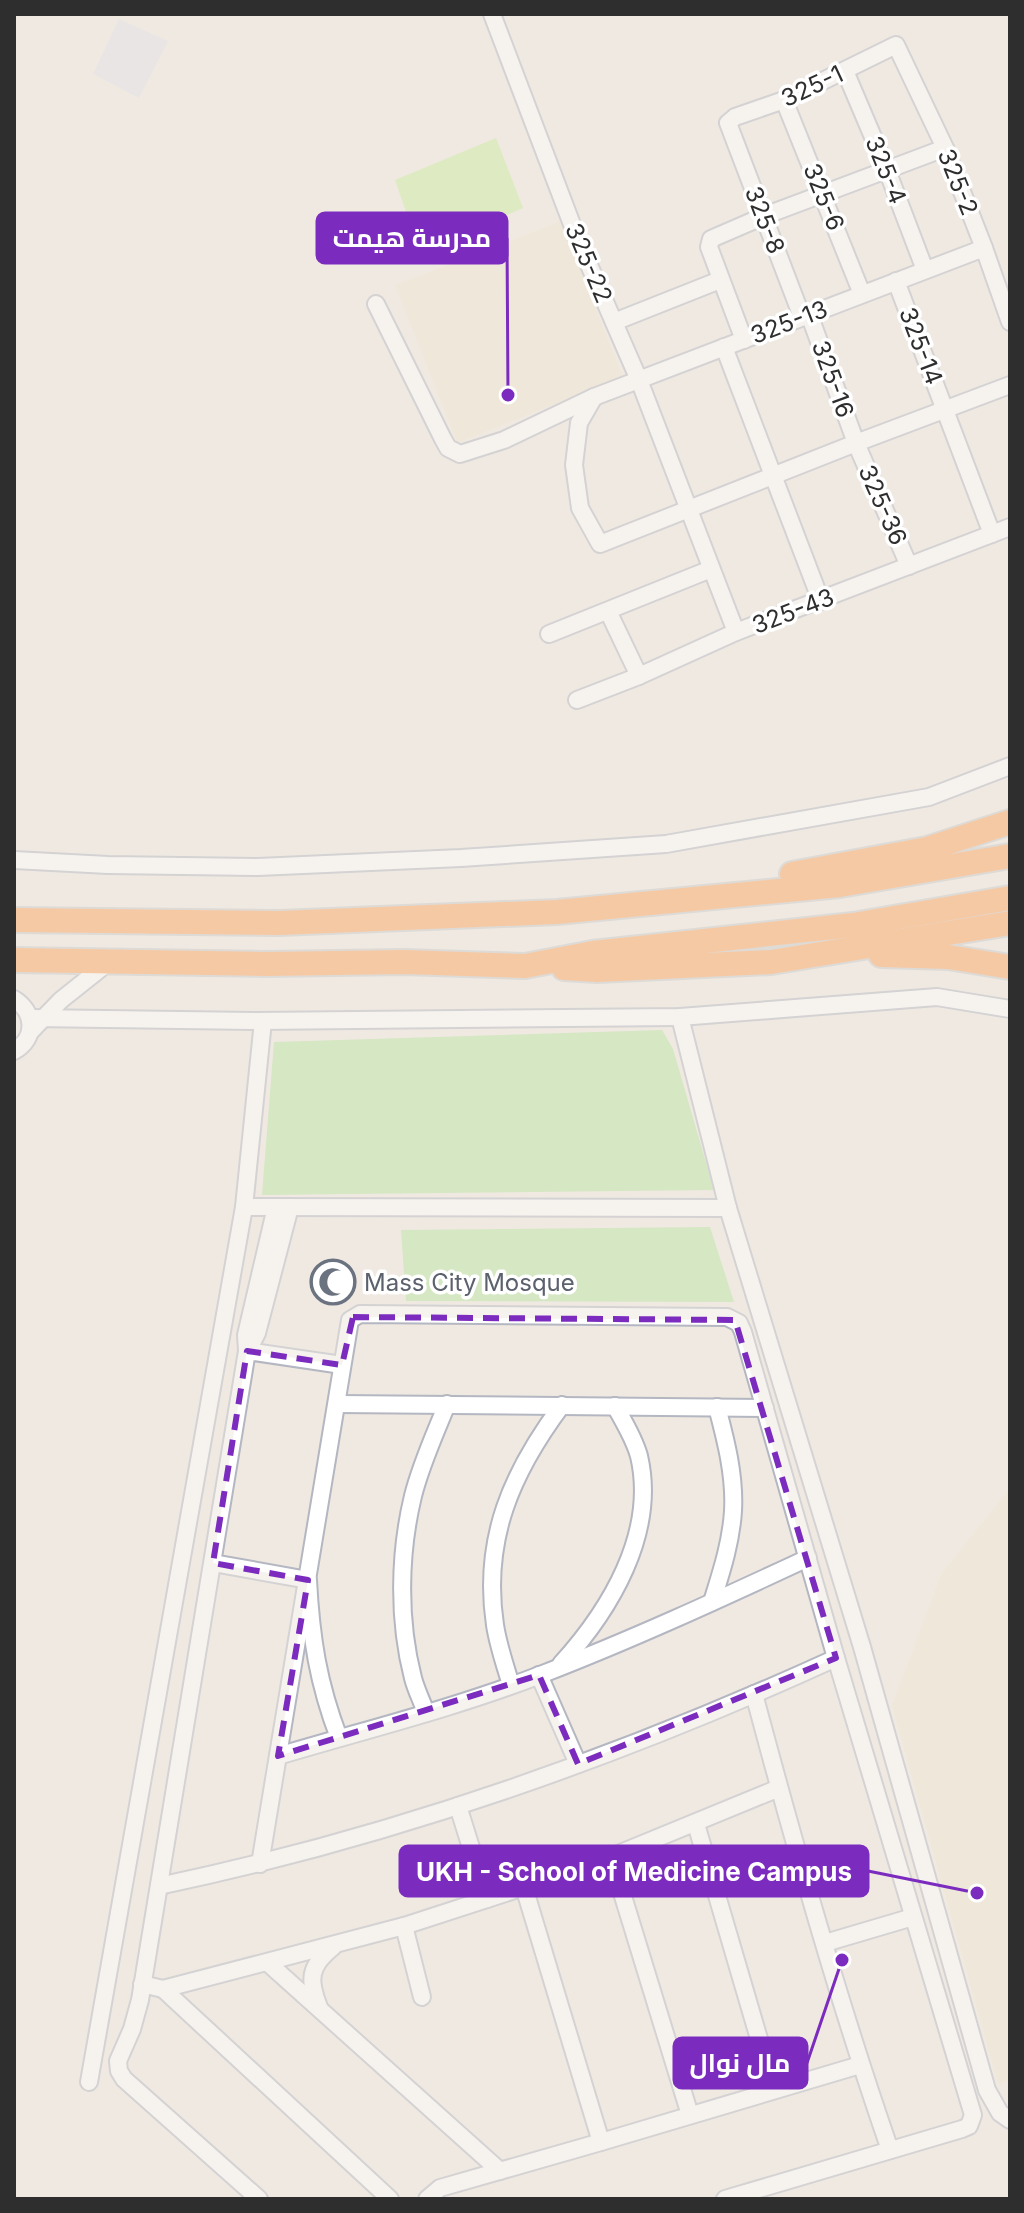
<svg xmlns="http://www.w3.org/2000/svg" width="1024" height="2213" viewBox="0 0 1024 2213" font-family="Inter,Cairo,sans-serif">
	<rect width="100%" height="100%" fill="#efe9e1"/>
	<path fill="#e3e1e8" d="M119 19 168 41 139 98 93 74Z"/>
	<g fill="#f0e6d1">
		<path d="M561 221 623 377 457 443 395 285Z"/>
		<path d="M1010 1488V2080L998 2084 892 1706 941 1574Z"/>
	</g>
	<g fill="#b6e59e">
		<path d="M662 1030 673 1049 714 1190 262 1195 274 1042Z"/>
		<path d="M710 1227 734 1302 406 1301 401 1230Z"/>
	</g>
	<path fill="#c9ec9a" d="M496 138 523 208 420 252 395 180Z"/>
	<g fill="none" stroke-linecap="round" stroke-linejoin="round">
		<g stroke="#b4b7c1" stroke-width="20">
			<g id="minor">
				<path d="M492 14 576 235 639 380 736 632"/>
				<path d="M845 71 887 170 925 270"/>
				<path d="M784 100 862 294"/>
				<path d="M896 281 992 534"/>
				<path d="M376 304 443 439 448 448 460 454 504 440 594 397 984 248"/>
				<path d="M809 314 856 443 909 566"/>
				<path d="M802 317 728 123 735 117 784 100 896 45 945 148 984 248 1010 322"/>
				<path d="M614 322 720 280"/>
				<path d="M744 340 709 247 711 239 764 216 945 148"/>
				<path d="M724 347 821 601"/>
				<path d="M594 397 579 423 574 465 580 508 600 544 856 443 1010 385"/>
				<path d="M608 611 639 676"/>
				<path d="M549 634 711 569"/>
				<path d="M577 700 639 676 736 632 1010 527"/>
				<path d="M14 860 108 865 258 867 461 858 666 844 929 797 1010 766"/>
				<path d="M14 999C35 1012 37 1038 14 1051"/>
				<path d="M680 1017 728 1208 862 1647 987 2090 1000 2113 1010 2120"/>
				<path d="M30 1018 255 1021 680 1017 937 997 1010 1009"/>
				<path d="M31 1031 61 1000 110 961"/>
				<path d="M244 1207 728 1208"/>
				<path d="M250 1347 257 1333 290 1207"/>
				<path d="M247 1351 342 1365"/>
				<path d="M337 1404 765 1408"/>
				<path d="M213 1563 308 1580C311 1638 318 1683 339 1738"/>
				<path d="M712 1602C721 1573 731 1543 733 1511 735 1476 726 1441 717 1407"/>
				<path d="M561 1664C610 1610 657 1533 639 1456 634 1438 624 1422 615 1406"/>
				<path d="M539 1675 578 1764"/>
				<path d="M511 1685C505 1665 498 1645 495 1625 482 1539 512 1472 562 1405"/>
				<path d="M754 1694C795 1847 838 2000 890 2150"/>
				<path d="M426 1713C422 1701 416 1690 413 1678 398 1620 399 1554 413 1496 421 1464 435 1434 447 1404"/>
				<path d="M278 1756C365 1730 455 1708 540 1675 631 1640 720 1599 808 1558"/>
				<path d="M458 1806 487 1899"/>
				<path d="M696 1824 774 2090"/>
				<path d="M611 1857 690 2115"/>
				<path d="M260 1864 350 1320 360 1314 727 1317 739 1323 743 1332 836 1658 973 2115 969 2126 962 2129 725 2199"/>
				<path d="M159 1886C393 1837 619 1757 836 1658"/>
				<path d="M524 1887 601 2142"/>
				<path d="M404 1926 422 1997"/>
				<path d="M825 1943 913 1917"/>
				<path d="M268 1963 500 2171"/>
				<path d="M142 1984 163 1989 404 1926 524 1887 611 1857 779 1788"/>
				<path d="M163 1989 390 2199"/>
				<path d="M319 2007C308 1980 309 1966 333 1947"/>
				<path d="M89 2082 244 1207 263 1021"/>
				<path d="M259 2199 124 2079 119 2071 118 2061 132 2029 140 2000 247 1351 246 1335 276 1207"/>
				<path d="M427 2199 440 2188 601 2142 860 2065"/>
			</g>
		</g>
		<g stroke="#c9c9c9" stroke-width="28">
			<g id="highway">
				<path d="M792 874 927 849 1010 822"/>
				<path d="M14 920 279 923 557 912 840 885 1010 856"/>
				<path d="M881 955 948 957 1010 967"/>
				<path d="M14 960 266 964 404 962 525 966 593 953 853 925 1010 898"/>
				<path d="M564 968 597 970 771 962 1010 923"/>
			</g>
		</g>
		<use href="#minor" stroke="#fff" stroke-width="16"/>
		<use href="#highway" stroke="#ffa35c" stroke-width="24"/>
	</g>
	<path d="M0 0H1024V2213H0ZM353 1317 735 1320 836 1658 578 1764 539 1675 278 1756 308 1580 213 1563 247 1351 342 1365Z" fill="#efe9e1" fill-opacity=".55" fill-rule="evenodd"/>
	<path fill="none" stroke="#7b2cbf" stroke-width="6" stroke-dasharray="16 10" stroke-linejoin="round" d="M353 1317 735 1320 836 1658 578 1764 539 1675 278 1756 308 1580 213 1563 247 1351 342 1365Z"/>
	<defs>
		<g id="mosque-ring" transform="scale(2.3)"><circle r="9.5" fill="#fff" stroke="#6b7280" stroke-width="1.5"/><path d="M3.5-4.9A6 6 0 1 0 3.5 4.9A5 5 0 1 1 3.5-4.9Z" fill="#6b7280"/></g>
	</defs>
	<g fill-rule="evenodd">
		<use href="#mosque-ring" x="333" y="1282"/>
	</g>
	<g text-anchor="middle" dominant-baseline="central" stroke-width="7" stroke-linejoin="round" paint-order="stroke">
		<g font-size="24" fill="#2e2e2e" stroke="#fff">
			<text transform="translate(812 86) rotate(-25)">325-1</text>
			<text transform="translate(886 170) rotate(68)">325-4</text>
			<text transform="translate(958 182) rotate(68)">325-2</text>
			<text transform="translate(824 197) rotate(68)">325-6</text>
			<text transform="translate(765 220) rotate(69)">325-8</text>
			<text transform="translate(589 263) rotate(67)">325-22</text>
			<text transform="translate(789 322) rotate(-21)">325-13</text>
			<text transform="translate(921 346) rotate(69)">325-14</text>
			<text transform="translate(833 379) rotate(70)">325-16</text>
			<text transform="translate(883 505) rotate(66)">325-36</text>
			<text transform="translate(793 611) rotate(-21)">325-43</text>
		</g>
		<g font-size="24" fill="#5b616d" stroke="#fff" text-anchor="start">
			<text x="364" y="1282">Mass City Mosque</text>
		</g>
	</g>
	<path fill="none" stroke="#7b2cbf" stroke-width="3" d="M508 395L507 238M977 1893L868 1871M842 1960L807 2063"/>
	<g fill="#7b2cbf" stroke="#fff" stroke-width="3">
		<circle cx="508" cy="395" r="8"/>
		<circle cx="977" cy="1893" r="8"/>
		<circle cx="842" cy="1960" r="8"/>
	</g>
	<g fill="#7b2cbf" stroke="#7b2cbf" stroke-width="3">
		<rect x="317" y="213" width="190" height="50" rx="8"/>
		<rect x="400" y="1846" width="468" height="50" rx="8"/>
		<rect x="674" y="2038" width="133" height="50" rx="8"/>
	</g>
	<g font-size="26" text-anchor="middle" font-weight="bold" fill="#fff">
		<text x="412" y="247">مدرسة هيمت</text>
		<text x="634" y="1881">UKH - School of Medicine Campus</text>
		<text x="740" y="2072">مال نوال</text>
	</g>
	<rect width="1024" height="2213" fill="none" stroke="#2e2e2e" stroke-width="32"/>
</svg>
